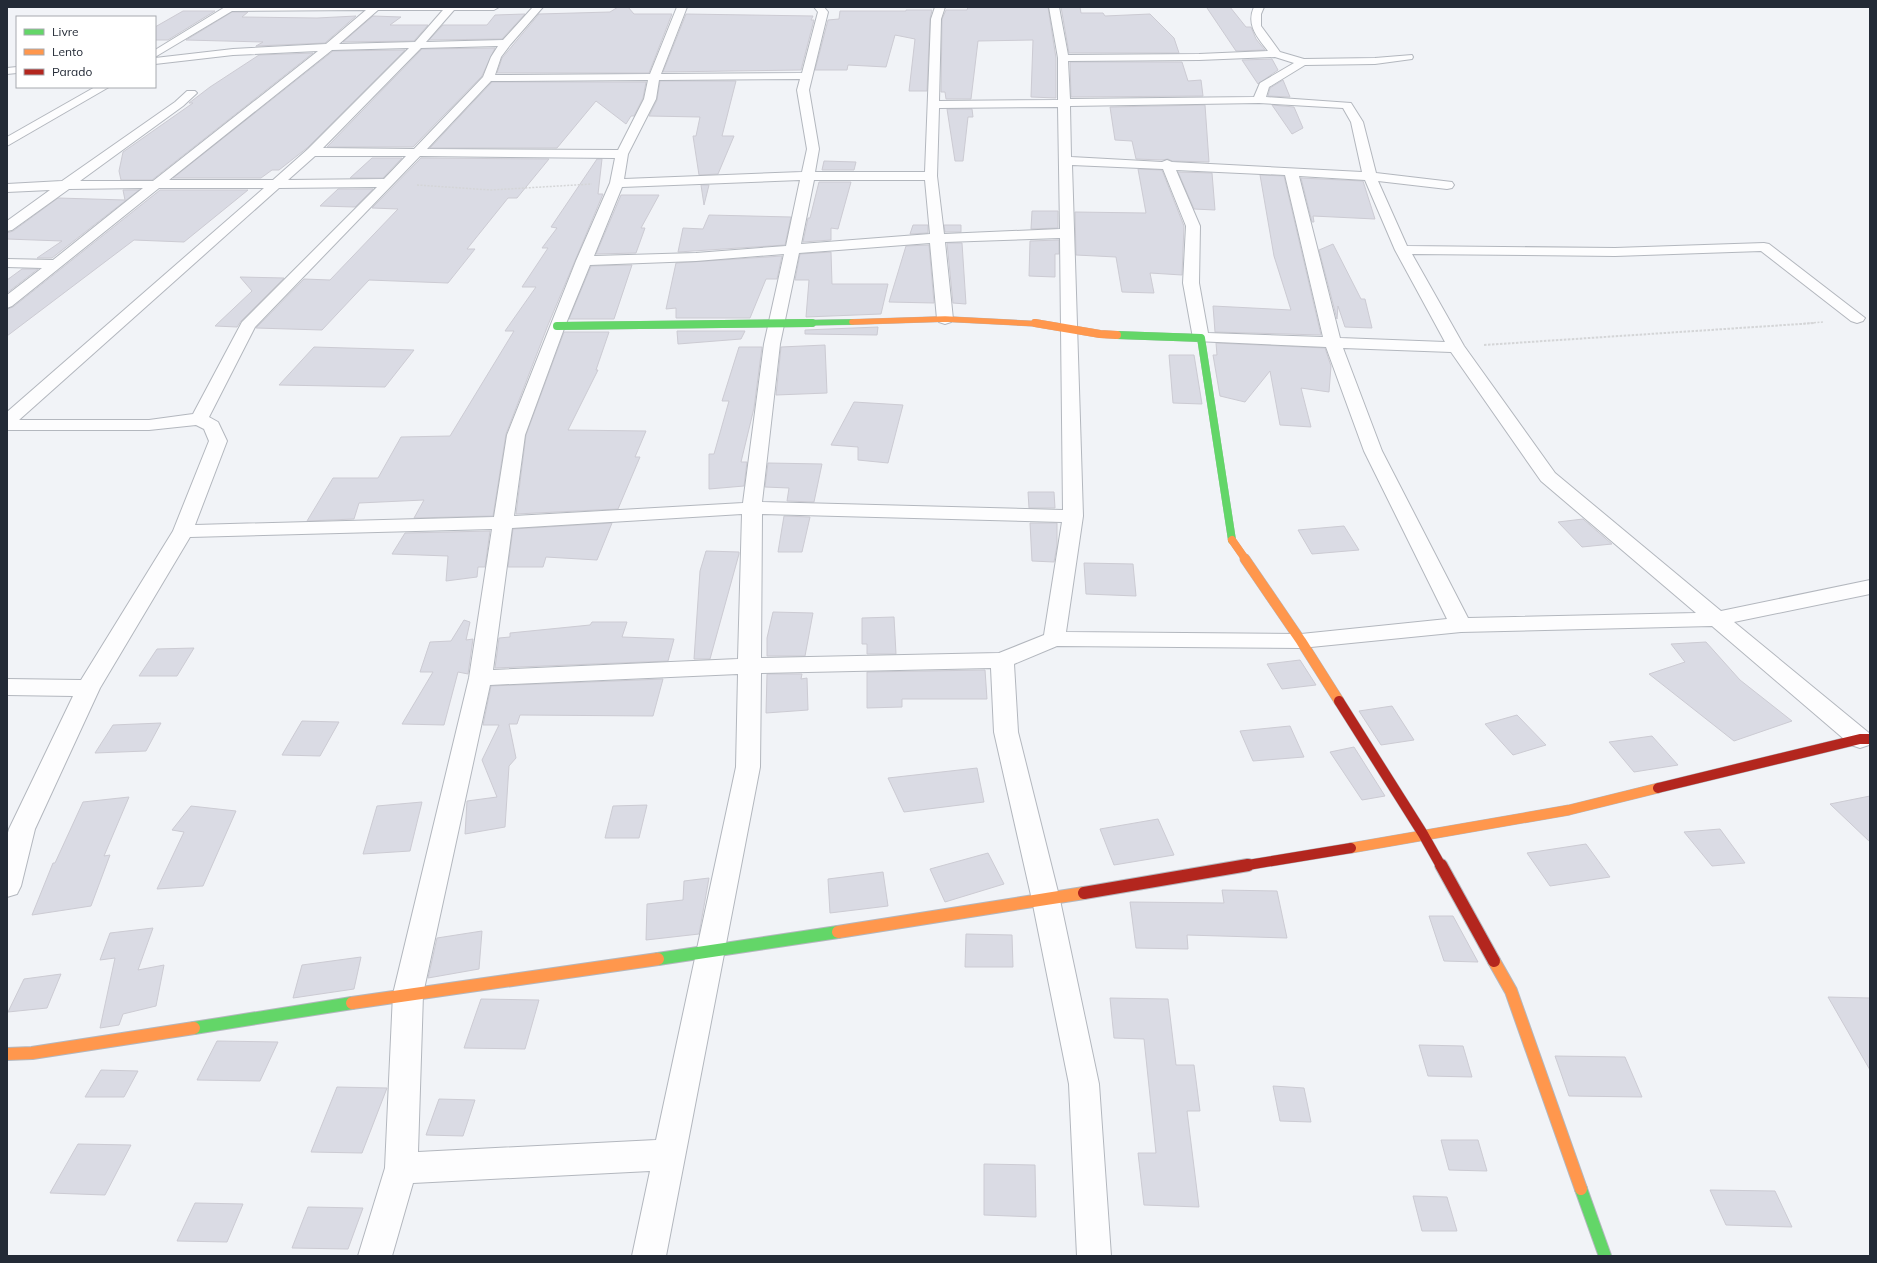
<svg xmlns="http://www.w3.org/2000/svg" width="1877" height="1263" viewBox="0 0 1877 1263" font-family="Mulish,sans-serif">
	<rect width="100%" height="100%" fill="#f1f3f7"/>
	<g fill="#dadbe4" stroke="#cccbd3">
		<path d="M618 7H628L634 14H672L649 73H497L502 58 539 14 610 12Z"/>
		<path d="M968 7H1048L1056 58V98L1031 97 1033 40 978 41 971 99H946L945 92H941L942 19 946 10H967Z"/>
		<path d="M1061 7H1080L1081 13H1103L1105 16 1150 14 1174 38 1179 53H1069Z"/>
		<path d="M1209 7H1230L1246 27H1251L1256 39 1265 50 1236 51 1207 8Z"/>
		<path d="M906 10H932L930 19 927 91H909L915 39 895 35 886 67 848 65 847 70H815L828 20 839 19 840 11H906Z"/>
		<path d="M183 11H215L168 40H155V27Z"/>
		<path d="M232 12H248L242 17 317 18 356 16 325 43 256 46 263 42 186 40Z"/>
		<path d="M525 14 502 39 429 40 443 25H487L495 15Z"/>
		<path d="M686 14 813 16 811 20H814L801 70 663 72Z"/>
		<path d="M373 16 401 17 390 25H428L414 41 343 42Z"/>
		<path d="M495 48 482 76 413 147H327L422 49Z"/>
		<path d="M405 50 307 148 279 170H272L261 178H173L333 51Z"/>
		<path d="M313 53 152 180H121L119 171 123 152 193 103H189L210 87 259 55Z"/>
		<path d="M1272 59 1278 70 1258 84 1242 60Z"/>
		<path d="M1070 62H1182L1188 81 1201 80 1203 96 1071 97Z"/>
		<path d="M1283 80 1290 97 1268 96 1270 88Z"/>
		<path d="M660 81H736L722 136H734L718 174 699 175 693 136H696L700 117 649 116 657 100Z"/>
		<path d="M492 82H646L643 98 634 116H631L626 124 596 101 557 148H430Z"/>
		<path d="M1205 105 1209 162 1172 161 1168 159 1162 160 1136 159 1132 141 1115 140 1110 107Z"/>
		<path d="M1272 105 1294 107 1303 128 1292 134Z"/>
		<path d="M947 109H972L973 117H968L963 161H955Z"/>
		<path d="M372 158H402L383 178H350Z"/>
		<path d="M421 158 549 159 517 198H508L467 249H475L448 283 369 280 322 330 256 328 304 279 330 280 398 209 372 208Z"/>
		<path d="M597 159H602L598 194H603L548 325 506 434 493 516 414 518 424 500 359 503 354 519 307 521 333 478H378L401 437 450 436 514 331H505L536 287H522L548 248H542L557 228 551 227Z"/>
		<path d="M824 161 856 162 854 170H822Z"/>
		<path d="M1138 169 1162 170 1184 226 1182 275 1150 273 1154 293 1122 292 1116 257 1076 255 1075 212 1146 213Z"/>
		<path d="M1178 172 1212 173 1215 210 1194 209Z"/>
		<path d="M1260 175 1284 176 1321 335 1215 332 1213 306 1291 310 1274 256Z"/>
		<path d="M1301 178 1363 181 1375 219 1313 216 1314 222H1312Z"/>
		<path d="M819 182H851L838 229 831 228V240L803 242 808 218H810Z"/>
		<path d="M701 185H709L704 205Z"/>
		<path d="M338 189H373L355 207 320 206Z"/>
		<path d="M123 190H139L52 258H37L62 241 7 239V233L13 231 58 198 125 200Z"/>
		<path d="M160 190H248L184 242 134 240 7 336V309L13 307Z"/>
		<path d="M621 195H659L641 228H645L636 253 596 254Z"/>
		<path d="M1032 211H1058V228L1031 229Z"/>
		<path d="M709 215 791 217 785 245 678 252 683 228 703 229Z"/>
		<path d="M913 225H928V233L910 234Z"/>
		<path d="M944 225H961V232H945Z"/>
		<path d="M1059 240V254H1055V277L1029 276 1030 241Z"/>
		<path d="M947 243H962L966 304 953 303Z"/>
		<path d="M1333 244 1361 299H1365L1372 328 1345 327 1338 306 1337 319 1319 250Z"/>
		<path d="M929 245 934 303 889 302 906 246Z"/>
		<path d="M831 252 832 284H888L881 314 806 317 809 280H795L800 254Z"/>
		<path d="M782 256 777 279H766L750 318H676V308L666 309 676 263Z"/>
		<path d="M632 265 614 319H569L591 266Z"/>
		<path d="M22 269H38L7 293V280Z"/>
		<path d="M240 277 284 278 241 321 237 327 215 326 252 291Z"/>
		<path d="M878 327 877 335 805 334V330Z"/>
		<path d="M677 331H745L741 339 678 344Z"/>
		<path d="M564 332H609L596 370H598L568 430 646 431 635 457H640L618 509 516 514 526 435Z"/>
		<path d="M1216 343 1325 348 1331 366 1329 392 1301 388 1311 427 1280 425 1270 371 1245 402 1220 396 1213 355H1217Z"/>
		<path d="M825 345 827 393 776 395 781 347Z"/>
		<path d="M314 347 414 350 385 387 279 385Z"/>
		<path d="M739 347H762L754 408 741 462H747L744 486 709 489V454H714L729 401H722Z"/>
		<path d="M1169 355H1194L1202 404 1173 403Z"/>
		<path d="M854 402 903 405 888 463 858 460V447L831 445Z"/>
		<path d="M768 463 822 464 814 502 787 501 789 488 765 487Z"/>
		<path d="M1028 492H1054L1055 508H1029Z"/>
		<path d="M784 516 810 517 802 552H778Z"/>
		<path d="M1583 519 1612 544 1582 547 1558 522Z"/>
		<path d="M612 523 597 560 546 557 543 567H508L513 529Z"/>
		<path d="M1030 523H1057V546L1054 562 1032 561Z"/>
		<path d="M1344 526 1359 550 1312 554 1298 530Z"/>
		<path d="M490 531 485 567H478L477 577 446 581 448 556 392 554 405 533Z"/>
		<path d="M706 551 739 552V554L710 659H694L700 571Z"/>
		<path d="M1084 563 1133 564 1136 596 1086 594Z"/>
		<path d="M773 612 813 613 805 656H767V638Z"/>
		<path d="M894 617 896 654H867V644H862V618Z"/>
		<path d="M464 620 470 622 466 640 473 639 468 674 458 672 444 725 402 724 433 672H420L430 642 451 641Z"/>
		<path d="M592 622H627L622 637 674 639 668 661 495 668 499 638 510 637V633L590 625Z"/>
		<path d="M1706 642 1740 680 1792 721 1734 741 1649 674 1685 662 1671 644Z"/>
		<path d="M194 648 177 676H139L157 649Z"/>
		<path d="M1300 660 1316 685 1282 689 1267 664Z"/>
		<path d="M985 670 987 699H902V707L867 708V672Z"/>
		<path d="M767 674H802L801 679 807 678 808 710 766 713Z"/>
		<path d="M663 679 653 716 520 715 517 724H509L516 758 509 766 505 827 465 834 467 801 497 797 482 760 499 725H483L491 686Z"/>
		<path d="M1392 706 1414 740 1381 745 1359 711Z"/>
		<path d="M1517 715 1546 745 1513 755 1485 724Z"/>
		<path d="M302 721 339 722 320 756 282 755Z"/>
		<path d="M161 723 146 751 95 753 113 725Z"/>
		<path d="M1290 726 1304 757 1253 761 1240 731Z"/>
		<path d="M1652 736 1678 765 1634 772 1609 742Z"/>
		<path d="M1354 747 1385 796 1362 800 1330 752Z"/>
		<path d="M977 768 984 802 904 812 888 778Z"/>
		<path d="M1870 796V842L1830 804Z"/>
		<path d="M129 797 104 856 110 855 91 906 32 915 53 863H55L83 802Z"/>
		<path d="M422 802 410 851 363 854 377 806Z"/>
		<path d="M647 805 639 838H605L613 806Z"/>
		<path d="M191 806 236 811 203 886 157 889 184 832 172 830Z"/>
		<path d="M1158 819 1174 855 1114 865 1100 829Z"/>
		<path d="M1720 829 1745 863 1712 866 1684 832Z"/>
		<path d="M1586 844 1610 877 1550 886 1527 853Z"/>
		<path d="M988 853 1004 884 945 902 930 869Z"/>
		<path d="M883 872 888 906 830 913 828 879Z"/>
		<path d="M709 878 699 934 646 940 647 904 683 900 684 881Z"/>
		<path d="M1222 890 1277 891 1287 938 1187 935 1188 949 1136 948 1130 902 1224 903Z"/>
		<path d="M1429 916H1453L1478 962 1444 961Z"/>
		<path d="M153 928 138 970 164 965 156 1006 123 1014 119 1025 100 1028 115 958 100 960 110 933Z"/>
		<path d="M482 931 479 969 428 978 437 938Z"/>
		<path d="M966 934 1012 935 1013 967H965Z"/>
		<path d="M361 957 354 989 293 998 302 965Z"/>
		<path d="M61 974 47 1008 8 1012 24 979Z"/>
		<path d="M1828 997 1870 998V1070Z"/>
		<path d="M1110 998 1168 999 1176 1065H1194L1200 1111H1187L1199 1207 1144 1205 1138 1153H1156L1144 1039 1114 1038Z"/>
		<path d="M481 999 539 1000 525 1049 464 1048Z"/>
		<path d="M217 1041 278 1042 260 1081 197 1080Z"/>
		<path d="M1419 1045 1463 1046 1472 1077 1428 1076Z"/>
		<path d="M1555 1056 1625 1057 1642 1097 1569 1096Z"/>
		<path d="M101 1070 138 1071 124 1097H85Z"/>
		<path d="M1273 1086 1304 1088 1311 1122 1280 1121Z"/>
		<path d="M337 1087 387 1088 362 1153 311 1152Z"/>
		<path d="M439 1099 475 1100 463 1136 426 1135Z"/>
		<path d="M1441 1140H1478L1487 1171 1449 1170Z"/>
		<path d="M78 1144 131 1145 105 1195 50 1193Z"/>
		<path d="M984 1164 1035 1165 1036 1217 984 1215Z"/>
		<path d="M1710 1190 1775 1191 1792 1227 1726 1225Z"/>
		<path d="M1413 1196 1447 1197 1457 1231H1422Z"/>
		<path d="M195 1203 243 1204 227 1242 177 1241Z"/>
		<path d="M308 1207 363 1208 348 1249 292 1248Z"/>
	</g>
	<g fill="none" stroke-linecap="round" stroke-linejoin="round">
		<g stroke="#b3b7be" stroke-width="2">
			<g id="street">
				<path d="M225 7H499L494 10H454L426 42 503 40 533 7H543L510 45 501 57 495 75 650 74 677 7H687L661 74 802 73 818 12 814 7H824L828 12 809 90 819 149 815 172H925L931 19 935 7H945L941 19 939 101 1058 100V58L1049 7H1059L1068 55 1199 54 1268 51C1257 37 1246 25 1254 7H1264L1261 14V26L1280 52 1304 59 1375 58 1412 55 1413 57 1412 59 1375 64 1305 65 1269 87 1266 97 1351 103 1363 122 1376 173 1452 182 1454 185 1452 188 1447 189 1378 181 1407 246 1615 248 1764 243 1769 244 1865 318 1863 321 1857 323 1851 321 1761 251 1615 256 1412 254 1464 346 1555 473 1721 611 1870 580V594L1734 622 1869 733 1870 735 1869 745 1860 748 1851 745 1712 626 1461 632 1301 648 1057 646 1014 664 1018 732 1060 900 1099 1084 1111 1256H1077L1069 1084 1032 900 994 732 991 668 761 673 760 767 666 1256H632L650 1171 413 1183 392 1256H358L385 1168 393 994 469 678 492 529 190 537 100 688 35 829 21 886 17 894 7 897V836L9 829 73 696 7 695V679L81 680 173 531 209 441 204 429 196 425 149 430H7V412L264 188H159L12 306 7 308V295L42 268 7 267V259L53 260 143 188 69 189 12 230 7 231V221L50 190 7 192V184L62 181 175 102 187 91H195L197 93 183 106 80 181H153L318 51 233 55 155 64V58L233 49 326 44 366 10 232 11 155 57V50ZM378 10H443L415 42 339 44ZM498 46 491 57 483 77 414 149 323 148 421 48ZM409 48 308 149 273 180H169L332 50ZM1275 57 1294 63 1260 83 1254 97 1070 99 1068 61 1199 60ZM800 79 797 90 807 149 802 172 624 179 628 154 656 99 659 80ZM648 80 644 99 618 150 427 149 491 81ZM1259 103 1343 108 1351 122 1362 172 1172 162 1167 160 1162 162 1071 157 1070 106ZM1058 107 1060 229 944 234 937 176 939 108ZM315 156H406L384 179 288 180ZM420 156 615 158 610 183 576 261 507 435 494 517 195 525 227 441 218 422 209 417 255 327ZM1072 165 1163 169 1186 226 1183 283 1193 338 1195 341 1326 347 1364 451 1447 619 1301 634 1066 632 1083 516ZM1176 170 1285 175 1323 337 1208 333 1199 283 1200 226ZM1299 176 1365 180 1395 250 1445 342 1340 338ZM800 180 786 246 696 253 594 256 622 187ZM814 180H925L930 234 801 244ZM377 187 242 322 193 414 149 420H19L279 188ZM1060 238 1063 510 762 502 780 344 799 253 930 243 937 319 939 322 945 324 951 322 953 319 945 242ZM784 254 764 344 743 503 514 516 525 435 565 326 590 265 696 261ZM1343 348 1451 352 1541 481 1696 613 1468 618 1382 451ZM742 514 738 659 493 670 512 528ZM762 514 1062 522 1044 635 999 653 761 658ZM738 674 736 767 656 1140 418 1152 423 994 490 685Z"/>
				<path d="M17 67V73L7 74V68Z"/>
				<path d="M95 87H109L7 146V137Z"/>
			</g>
		</g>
		<g stroke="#b3b7be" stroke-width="6">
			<path id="fast-far2" d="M738 324 852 322"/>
		</g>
		<g stroke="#b3b7be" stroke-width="8">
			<g id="fast-far1">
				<path d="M557 326 812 323"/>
				<path d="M1117 335 1201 338 1232 540"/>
			</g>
		</g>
		<g stroke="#b3b7be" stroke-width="14">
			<g id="fast">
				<path d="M658 959 838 932"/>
				<path d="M194 1028 352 1003"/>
				<path d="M1581 1189 1605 1256"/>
			</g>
		</g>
		<g stroke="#b3b7be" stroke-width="6">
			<path id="slow-far3" d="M852 322 945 319 1041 324"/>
		</g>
		<g stroke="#b3b7be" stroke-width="8">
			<g id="slow-far2">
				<path d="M1035 323 1100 334 1117 335"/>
				<path d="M1232 540 1246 560"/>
			</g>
		</g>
		<g stroke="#b3b7be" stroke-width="11">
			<g id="slow-far1">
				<path d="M1245 559 1301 641 1339 701"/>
				<path d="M1351 848 1569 810 1658 788"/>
			</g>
		</g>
		<g stroke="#b3b7be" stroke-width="14">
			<g id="slow">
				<path d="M838 932 1084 893"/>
				<path d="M1494 961 1511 991 1581 1189"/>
				<path d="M352 1003 658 959"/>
				<path d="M7 1054 32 1053 194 1028"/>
			</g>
		</g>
		<g stroke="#b3b7be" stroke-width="11">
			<g id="jam-far1">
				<path d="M1339 701 1423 834 1441 866"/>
				<path d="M1658 788 1860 739H1870"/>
				<path d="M1242 866 1351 848"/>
			</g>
		</g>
		<g stroke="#b3b7be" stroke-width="14">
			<g id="jam">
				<path d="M1441 865 1494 961"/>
				<path d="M1084 893 1248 865"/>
			</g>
		</g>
		<g stroke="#d4d5d7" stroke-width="1.5" stroke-dasharray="2 1.5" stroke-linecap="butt">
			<path d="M417 185 491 190 592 184"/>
			<path d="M1800 324 1823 322"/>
		</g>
		<path stroke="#d4d5d7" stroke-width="2" stroke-dasharray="2.5 1.5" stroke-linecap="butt" d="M1484 345 1815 323"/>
		<use href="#street" fill="#fdfdfe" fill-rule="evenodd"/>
		<use href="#fast-far2" stroke="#63d668" stroke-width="5.5"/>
		<use href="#fast-far1" stroke="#63d668" stroke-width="8"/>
		<use href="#fast" stroke="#63d668" stroke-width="12"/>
		<use href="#slow-far3" stroke="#ff974d" stroke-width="5.5"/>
		<use href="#slow-far2" stroke="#ff974d" stroke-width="8"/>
		<use href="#slow-far1" stroke="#ff974d" stroke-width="10"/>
		<use href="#slow" stroke="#ff974d" stroke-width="12"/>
		<use href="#jam-far1" stroke="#b3261e" stroke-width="10"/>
		<use href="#jam" stroke="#b3261e" stroke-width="12"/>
	</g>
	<rect width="1877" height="1263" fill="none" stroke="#232a36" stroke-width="16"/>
	<rect x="16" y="16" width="140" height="72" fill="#ffffff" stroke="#a7aaaf"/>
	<rect x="24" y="29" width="20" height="6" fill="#63d668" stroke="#a7aaaf"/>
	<text x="52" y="36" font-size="12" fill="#232a36">Livre</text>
	<rect x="24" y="49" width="20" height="6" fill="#ff974d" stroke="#a7aaaf"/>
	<text x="52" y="56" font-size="12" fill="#232a36">Lento</text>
	<rect x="24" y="69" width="20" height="6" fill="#b3261e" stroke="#a7aaaf"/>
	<text x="52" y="76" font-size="12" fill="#232a36">Parado</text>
</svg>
